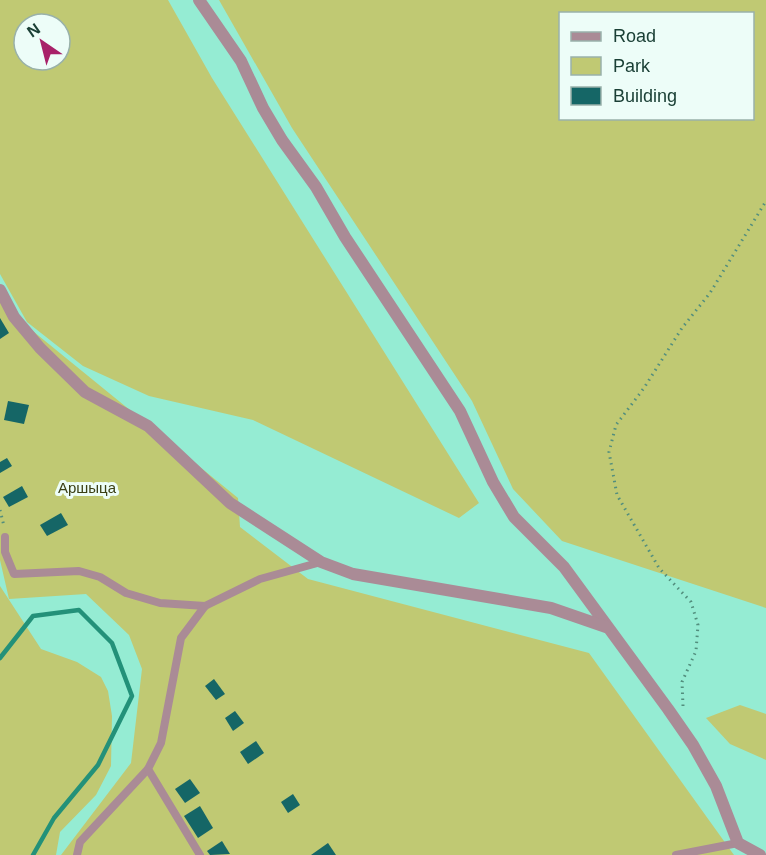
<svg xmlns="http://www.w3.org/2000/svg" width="766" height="855" viewBox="0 0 766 855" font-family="Helvetica,sans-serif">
	<rect width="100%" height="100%" fill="#95ecd3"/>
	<g fill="#c0c973" fill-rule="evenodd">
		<path d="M0 0H168L212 78 479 503 459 518 253 420 149 396 83 366 27 322 0 274ZM24 24H60V60H24Z"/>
		<path d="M219 0H766V608L562 541 513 489 472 401 292 128ZM560 14H752V118H560Z"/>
		<path d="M0 297 7 310 238 498 240 527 308 579 589 653 734 855H61L131 763 142 669 129 635 86 594 9 599 0 560Z"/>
		<path d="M0 586 41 649 77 662 101 677 108 691 112 716 111 766 96 795 60 832 56 855H0Z"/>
		<path d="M740 705 766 714V760L730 744 706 718Z"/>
	</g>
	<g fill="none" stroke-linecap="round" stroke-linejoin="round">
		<path stroke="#239179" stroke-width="4.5" d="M0 658 33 616 79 610 112 643 132 696 98 765 54 818 33 855"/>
	</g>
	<g fill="#156666">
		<path d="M0 318 9 333 0 339Z"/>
		<path d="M8 401 29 405 24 424 4 420Z"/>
		<path d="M7 458 12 466 0 473V462Z"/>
		<path d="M22 486 28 497 9 507 3 497Z"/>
		<path d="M61 513 68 525 47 536 40 525Z"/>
		<path d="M214 679 225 694 216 700 205 686Z"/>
		<path d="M235 711 244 723 233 731 225 718Z"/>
		<path d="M256 741 264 753 248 764 240 752Z"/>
		<path d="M190 779 200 793 185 803 175 789Z"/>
		<path d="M293 794 300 805 288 813 281 802Z"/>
		<path d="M200 806 213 828 198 838 184 816Z"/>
		<path d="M222 841 230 854 210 855 207 851Z"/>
		<path d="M328 843 336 855H311Z"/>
	</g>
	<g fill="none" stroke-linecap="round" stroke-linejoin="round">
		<g stroke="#528e7d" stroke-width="3" stroke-dasharray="1.5 4.5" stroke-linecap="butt">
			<path d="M0 510 4 526"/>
			<path d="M683 706 682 682 696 651 698 625 691 602 659 568 617 495 609 452 616 425 644 388 682 328 710 293 766 201"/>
		</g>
		<g stroke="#aa8b96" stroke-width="8">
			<path d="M5 537V552L14 574 79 571 100 577 126 593 160 603 205 606"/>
			<path d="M77 855 80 842 148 769"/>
			<path d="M200 855 148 769 161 743 181 638 205 606 260 579 321 562"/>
			<path d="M676 855 738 843"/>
		</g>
		<g stroke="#aa8b96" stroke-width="12">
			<path d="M199 0 241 61 263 108 282 140 316 187 345 237 460 411 493 482 514 517 564 567 668 709 693 745 716 786 738 843 760 855"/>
			<path d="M0 290 14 317 40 348 85 392 148 426 230 503 321 562 353 574 551 608 606 627"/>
		</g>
	</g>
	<g text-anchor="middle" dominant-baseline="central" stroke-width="6" stroke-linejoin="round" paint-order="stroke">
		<g font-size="15" fill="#3b3f15" stroke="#edfdf8">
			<text x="87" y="487">Аршыца</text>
		</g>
	</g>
	<rect x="559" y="12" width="195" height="108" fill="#edfdf8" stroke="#99b1aa" stroke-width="1.5"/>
	<rect x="571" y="32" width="30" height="9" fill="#aa8b96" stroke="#99b1aa" stroke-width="1.5"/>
	<text x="613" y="42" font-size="18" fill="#1b4036">Road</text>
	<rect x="571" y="57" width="30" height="18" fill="#c0c973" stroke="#99b1aa" stroke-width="1.5"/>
	<text x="613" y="72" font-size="18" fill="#1b4036">Park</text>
	<rect x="571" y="87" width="30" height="18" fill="#156666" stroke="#99b1aa" stroke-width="1.5"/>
	<text x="613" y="102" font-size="18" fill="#1b4036">Building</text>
	<g transform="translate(42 42) rotate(325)"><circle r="28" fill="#edfdf8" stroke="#99b1aa" stroke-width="1.5"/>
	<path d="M0-4.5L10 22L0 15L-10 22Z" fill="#a82169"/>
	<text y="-9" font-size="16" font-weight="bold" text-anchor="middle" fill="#1b4036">N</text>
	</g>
</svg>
